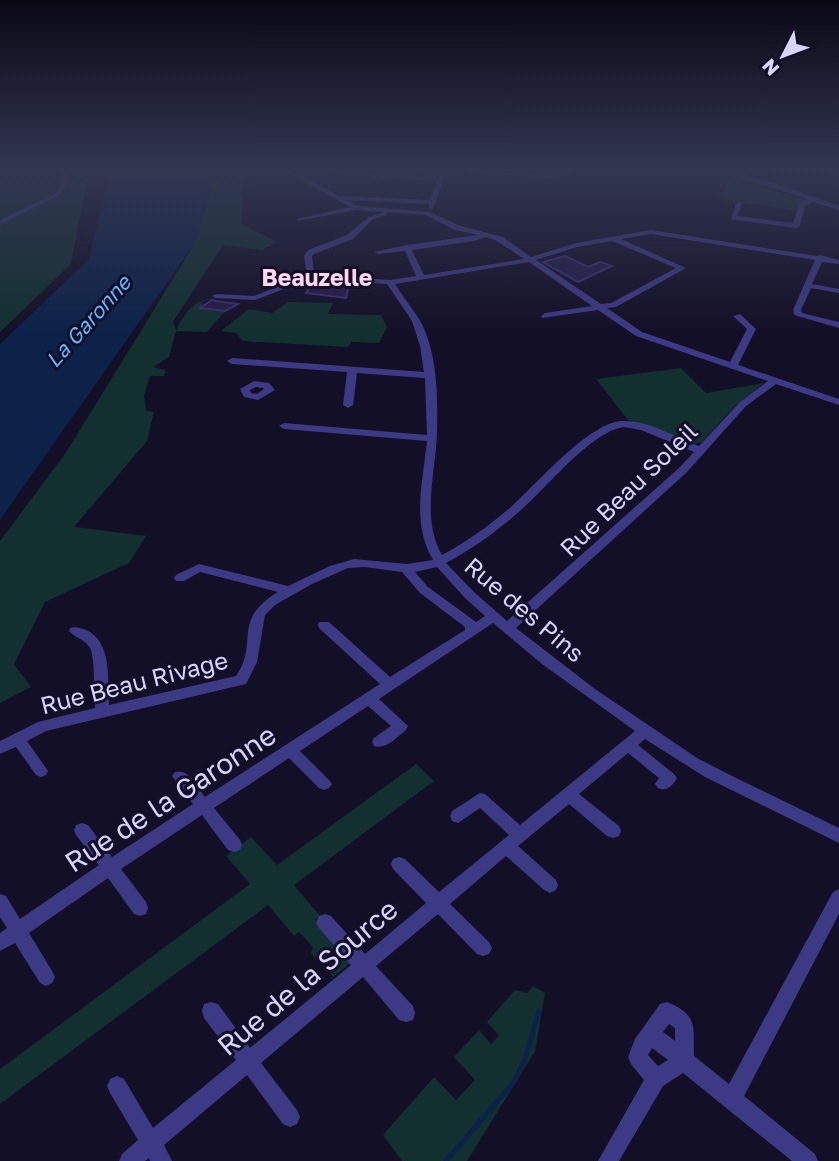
<svg xmlns="http://www.w3.org/2000/svg" width="839" height="1161" viewBox="0 0 839 1161" font-family="'Golos Text',sans-serif">
	<rect width="100%" height="100%" fill="#130f26"/>
	<g fill="#12302f">
		<path d="M0 171H89L71 264 0 332Z"/>
		<path d="M216 171H243L242 224 277 242 262 250 223 245 173 322 176 330C186 311 195 298 218 298L203 301 201 308 230 311H225L207 332 176 331 169 357 153 367 166 370 164 376H150L144 395 146 411 154 412 147 441 74 527 146 536 129 563 45 602 14 664 31 687 0 703V541L67 451 195 243Z"/>
		<path d="M730 177 806 200 800 204 799 211 719 199Z"/>
		<path d="M288 302 333 303 328 314 381 315 387 327 379 343 351 342 348 347 243 341 236 333 221 331 249 309 272 313Z"/>
		<path d="M681 368 706 393 764 383 735 406 702 442 694 444 628 420 596 379Z"/>
		<path d="M416 764 434 781 294 885 320 916 315 920 354 960 333 977 311 953 313 947 299 932 294 936 268 905 0 1104V1069L250 884 226 856 251 837 277 865Z"/>
		<path d="M533 986 545 993 535 1051 467 1161H402L383 1135 434 1077 456 1100 475 1080 454 1057 479 1030 491 1044 499 1036 487 1022 515 990 527 993Z"/>
	</g>
	<path fill="#0c2248" d="M110 171H216L195 243 0 520V344L89 259Z"/>
	<g fill="none" stroke-linecap="round" stroke-linejoin="round">
		<path stroke="#0c2248" stroke-width="5" d="M446 1161 514 1082 525 1059 539 1011"/>
	</g>
	<g fill="#241b47" stroke="#3b2d73" stroke-width="2">
		<path d="M565 256 588 267 600 262 612 266 578 282 543 262Z"/>
		<path d="M312 284 324 283 349 284 346 298 306 293Z"/>
		<path d="M212 300 216 301 238 304 225 311 200 308Z"/>
	</g>
	<g fill="none" stroke-linecap="round" stroke-linejoin="round">
		<g fill="#3d3a85" fill-rule="evenodd">
			<path d="M60 171H66L68 185 58 196 0 225V220L54 194 62 185Z"/>
			<path d="M286 171H293L339 196 430 200 437 181 327 173 324 171H349L439 177 441 171H447L433 209H429V204L347 200 358 206 429 212 461 226 503 237 531 257 576 243 651 230 817 256 820 255 839 260V264L822 262 812 284 839 289V293L811 288 801 310 802 313 839 322V328L794 315 793 310 815 260 651 234 621 239 686 268 616 307 607 308 642 332 730 362 747 329 733 316 740 314 756 329 738 365 839 399V405L776 384 746 406 687 472 516 628 595 689 697 758 734 777 839 828V843L705 777 645 739 638 745 674 774 677 778C672 786 667 792 658 788L655 784 659 778 628 753 579 794 619 826 621 831 619 836 613 838 607 836 569 804 518 846 556 880 558 885 556 890 550 893 544 890 506 856 450 904 489 942 492 948 489 954 483 956 477 954 438 914 376 966 413 1006 415 1013 413 1020 406 1022 399 1020 363 977 261 1063 297 1110 300 1117 297 1124 290 1127 283 1124 247 1075 164 1145 172 1161H150L149 1158 145 1161H119L122 1154 138 1140 110 1093 107 1086 110 1079 117 1076 124 1079 153 1128 236 1060 204 1018 202 1011 204 1004 211 1002 218 1004 250 1048 351 965 319 928 316 922 319 916 325 914 331 916 365 954 426 903 393 869 391 864 393 859 399 857 405 859 439 892 509 835 480 808 458 823 452 821 450 816 452 811 480 793 485 794 520 825 635 731 542 664 493 623 379 699 408 726 406 730C397 737 386 750 374 746L372 742 374 738 391 726 368 706 300 751 329 780 332 784 329 788 324 790 319 788 289 758 214 808 240 840 242 845 240 850 234 852 228 850 202 815 121 869 146 902 148 908 146 914 140 916 134 914 108 878 29 933 52 971 55 977 52 983 46 986 40 983 15 943 0 951V933L7 928 0 917V894L6 896 20 919 99 865 76 835 74 830 76 825 82 823 88 825 112 857 193 804 172 776 175 772C189 768 197 787 205 797L380 684 319 628 318 625 319 622H329L390 677 465 630V627L420 593 402 572 365 567 348 568 312 584 275 605 265 615 257 662 246 684 46 731 27 741 48 771 46 775 41 777 36 775 16 747 0 754V741L38 722 95 708C94 697 95 656 90 648 85 639 75 638 69 631L70 628C77 626 80 628 86 630 113 642 107 681 109 705L236 676C260 642 230 621 278 592L200 572 184 581H176L174 578 176 575 199 564 288 586 330 566 354 559 407 564 433 560C411 522 423 482 427 441L284 429 279 426 284 423 427 435 425 378 357 373 353 405 348 408 343 405 347 372 232 364 227 361 232 358 424 372 420 346 412 321 387 284 319 279 315 277 319 275 390 280 416 276 405 251 378 254 374 252 407 245 478 235 455 230 426 215 386 212 387 215 373 219 353 239 314 254 312 256 314 274 307 276 304 256 308 250 347 235 369 217 384 212 356 210 297 221V219L350 207ZM486 237 497 241 524 259 424 275 412 250 474 241ZM612 241 676 268 611 303 601 304 536 260 577 247ZM529 262 592 306 545 313 541 316 542 318 598 310 636 336 768 381 740 402 699 446C675 437 648 420 622 421 588 423 538 483 512 506 491 524 467 542 442 555 420 518 437 469 437 429 438 394 437 350 419 319 412 307 402 296 395 284ZM623 427 641 430 694 452 679 468 507 621 474 592 446 563C474 548 499 530 522 509 547 487 590 433 623 427ZM437 567 465 598 485 616 476 622 428 587 415 572Z"/>
			<path d="M467 171 550 174 566 171H576L550 178 470 173Z"/>
			<path d="M709 171C744 169 804 194 839 206V210L813 202 805 206 800 226 796 228 731 219 736 204 739 202 742 204 737 216 793 223 799 205 807 199 763 185Z"/>
			<path d="M298 279 305 281 255 300 216 298 212 296 216 294 254 296Z"/>
			<path d="M254 381 269 383 275 390 258 400 244 397 240 389ZM256 387 263 388 264 389 257 394 251 393 250 390Z"/>
			<path d="M839 889V914L744 1096 815 1154 818 1161H792L683 1073 663 1086 619 1161H598L644 1080 631 1064 628 1057 635 1039 660 1004 667 1002C699 1015 693 1027 694 1056L729 1084 833 892ZM669 1024 675 1028V1041L663 1032ZM652 1048 668 1060 658 1066 648 1055Z"/>
		</g>
	</g>
	<linearGradient id="sky" x2="0" y2="1"><stop stop-color="#0a0815"/><stop offset="0.51" stop-color="#333752"/><stop offset="1" stop-color="#333752" stop-opacity="0"/></linearGradient>
	<rect width="839" height="333" fill="url(#sky)"/>
	<g text-anchor="middle" dominant-baseline="central" stroke-width="6" stroke-linejoin="round" paint-order="stroke">
		<g font-size="21" font-style="italic" fill="#62b6ff" stroke="#130f26">
			<text transform="translate(88 321) rotate(-48)">La Garonne</text>
		</g>
		<g font-size="23" font-weight="bold" fill="#ffd6f0" stroke="#130f26">
			<text x="317" y="277">Beauzelle</text>
		</g>
		<g font-size="24" fill="#d9d4ff" stroke="#130f26">
			<text transform="translate(628 489) rotate(-44)">Rue Beau Soleil</text>
			<text transform="translate(525 609) rotate(40)">Rue des Pins</text>
			<text transform="translate(134 682) rotate(-14)">Rue Beau Rivage</text>
		</g>
		<g font-size="28" fill="#d9d4ff" stroke="#130f26">
			<text transform="translate(170 798) rotate(-33)">Rue de la Garonne</text>
			<text transform="translate(307 977) rotate(-40)">Rue de la Source</text>
		</g>
	</g>
	<g transform="translate(783 56) rotate(228)" stroke="#130f26" stroke-width="5" paint-order="stroke">
	<path d="M0-5L12 26L0 18L-12 26Z" fill="#d9d4ff"/>
	<text y="-10" font-size="19" font-weight="bold" text-anchor="middle" fill="#d9d4ff">N</text>
	</g>
</svg>
